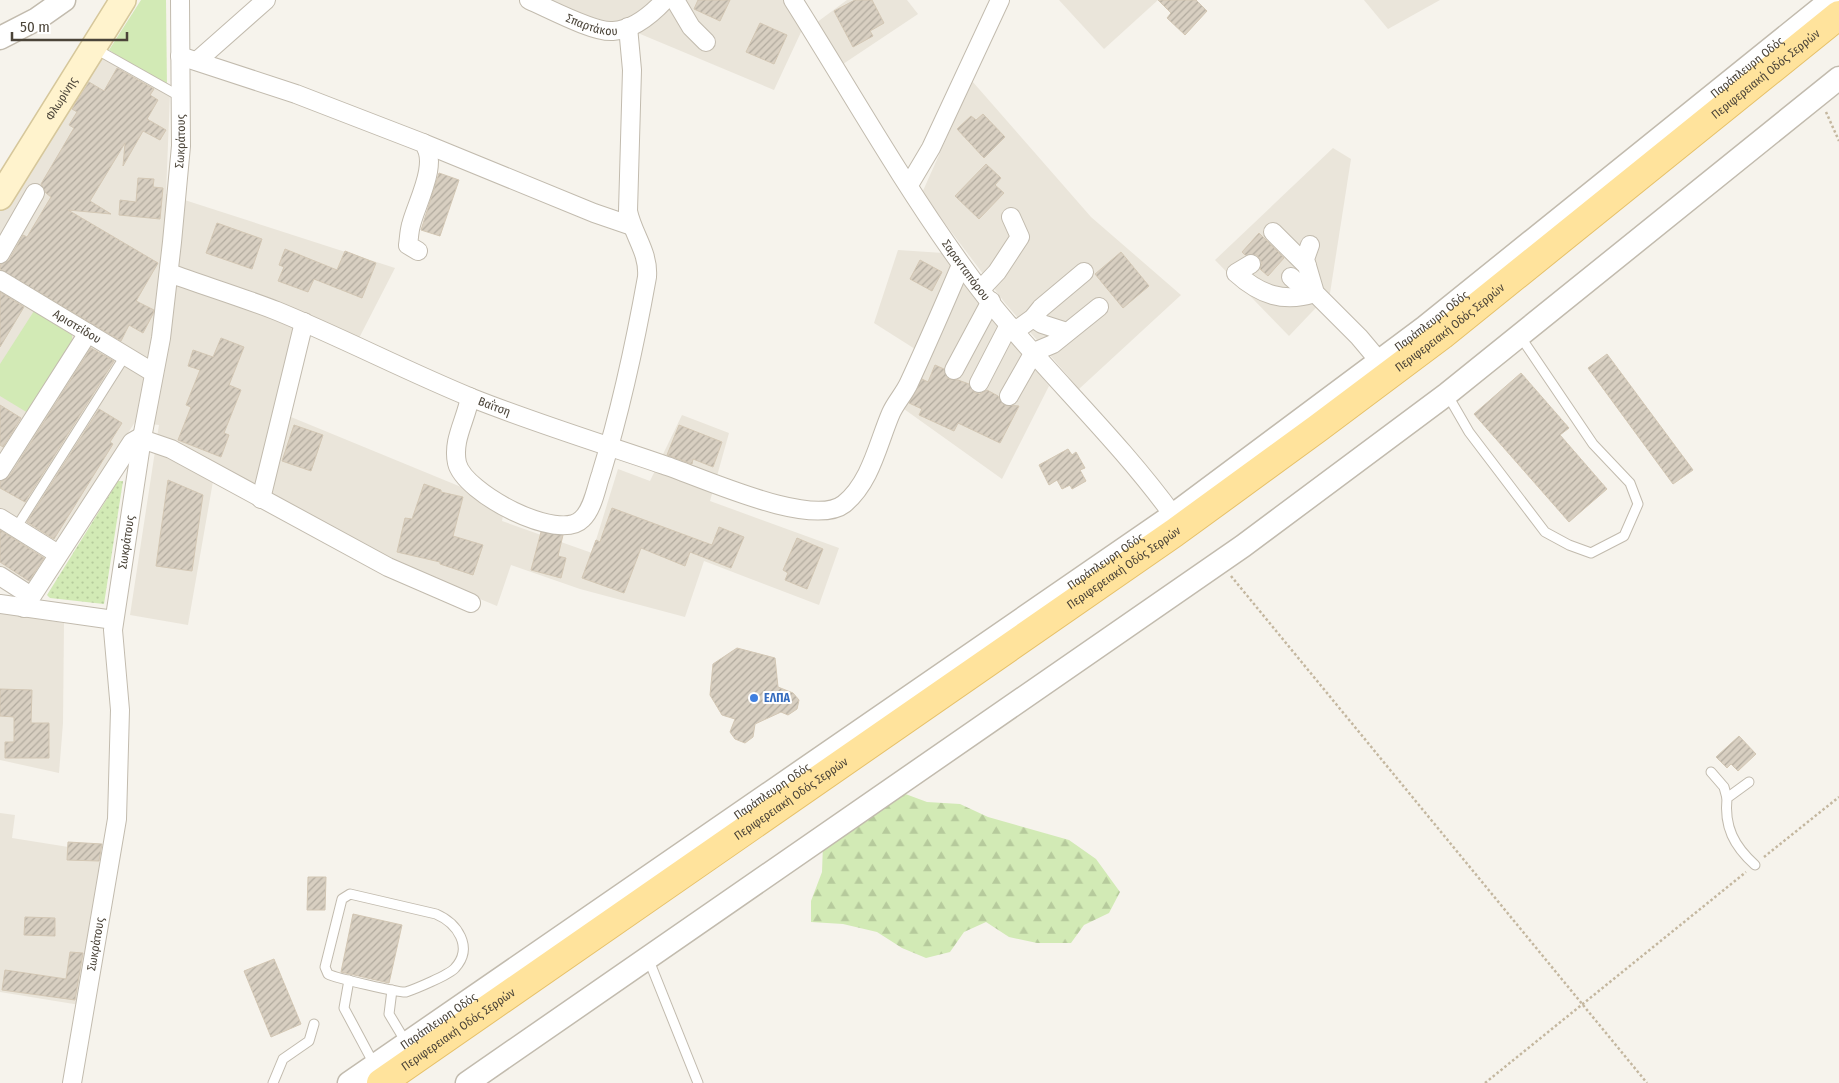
<svg xmlns="http://www.w3.org/2000/svg" width="1839" height="1083" viewBox="0 0 1839 1083" font-family="'Fira Sans Condensed',sans-serif">
	<defs>
		<pattern id="grass-dots" width="8" height="8" patternUnits="userSpaceOnUse" patternTransform="scale(1.25)"><rect width="8" height="8" fill="#d2eab5"/><path d="M2 2h.1M6 6h.1" fill="none" stroke="#b6ca9c" stroke-width="1.8" stroke-linecap="round"/></pattern>
		<pattern id="forest-firs" width="22" height="20" patternUnits="userSpaceOnUse" patternTransform="scale(1.25)"><rect width="22" height="20" fill="#d2eab5"/><path d="M5 1l3.5 6h-7zM16 11l3.5 6h-7z" fill="#b6ca9c"/></pattern>
		<pattern id="building-hatch" width="6" height="6" patternUnits="userSpaceOnUse" patternTransform="scale(1.25)"><rect width="6" height="6" fill="#d8cfc1"/><path d="M-1 1l2-2M0 6l6-6M5 7l2-2" fill="none" stroke="#b1aa9e"/></pattern>
	</defs>
	<rect width="100%" height="100%" fill="#f6f3ec"/>
	<g fill="#eae5da">
		<path d="M548 0H784L802 30 774 90 614 23 581 14Z"/>
		<path d="M847 0H907L918 14 843 64 816 23Z"/>
		<path d="M1059 0H1158L1104 49Z"/>
		<path d="M1364 0H1440L1388 29Z"/>
		<path d="M96 52 170 94 166 194 395 268 357 342 298 315 274 410 505 505 502 521 592 553 618 469 650 481 682 415 729 433 710 501 839 548 819 605 704 561 685 617 580 589 511 565 497 606 429 578 353 540 216 464 188 625 130 615 159 425 135 422 23 598 0 582V207Z"/>
		<path d="M972 81 1091 217 1181 295 1079 389 1005 303 922 193Z"/>
		<path d="M1333 148 1351 159 1330 293 1289 336 1215 260Z"/>
		<path d="M898 250 943 253 1049 386 1002 479 904 409 926 356 874 323Z"/>
		<path d="M0 613 64 623 63 723 59 773 0 760Z"/>
		<path d="M0 813 15 815 12 838 106 853 80 1005 0 992Z"/>
	</g>
	<path fill="url(#grass-dots)" d="M118 481H123L104 604 50 598 47 595Z"/>
	<path fill="url(#forest-firs)" d="M900 792 927 802 960 804 988 817 1069 840 1096 859 1120 892 1109 913 1084 925 1071 943H1037L1009 937 986 922 964 932 950 952 926 958 902 948 877 932 843 924 811 922V901L822 872 823 844Z"/>
	<g fill="#d2eab5">
		<path d="M141 0H166L167 88 109 50Z"/>
		<path d="M34 311 72 335V342L28 413 0 396V364Z"/>
	</g>
	<g fill="url(#building-hatch)" stroke="#d3c7b4">
		<path d="M698 0H730L720 21 694 9Z"/>
		<path d="M855 0H872L884 23 870 31 873 36 853 47 834 11Z"/>
		<path d="M1158 0H1196L1207 11 1185 35 1167 18 1171 13Z"/>
		<path d="M760 23 787 35 774 64 746 52Z"/>
		<path d="M117 68 154 89 150 95 158 100 147 119 166 130 160 140 143 131 123 166 125 143 90 201 111 214 68 210 158 263 136 301 154 310 153 314 143 333 129 325 121 341 0 269V265L9 260 23 235 27 237 51 197 46 193 41 184 74 128 69 125 77 112 72 109 75 104 89 82 104 91Z"/>
		<path d="M983 114 1005 137 984 158 957 129 971 116 976 120Z"/>
		<path d="M986 164 1001 178 995 185 1004 193 979 219 955 196Z"/>
		<path d="M439 173 459 180 440 236 421 230Z"/>
		<path d="M138 178 154 179 153 187 163 188 160 219 119 215 120 200 136 202Z"/>
		<path d="M217 223 262 239 252 269 206 253Z"/>
		<path d="M1259 233 1284 258 1268 276 1260 269 1262 263 1257 255H1245L1242 252Z"/>
		<path d="M285 249 337 270 345 251 376 263 362 298 314 279 308 292 278 281 284 267 279 265Z"/>
		<path d="M1121 252 1149 286 1123 308 1095 274Z"/>
		<path d="M920 260 942 272 932 291 910 279Z"/>
		<path d="M0 292 24 307 0 347Z"/>
		<path d="M221 338 244 347 229 385 241 390 224 433 229 435 221 457 178 440 191 407 186 405 200 370 188 366 193 350 213 357Z"/>
		<path d="M91 348 114 361 25 502 0 488V482L9 477Z"/>
		<path d="M1607 354 1693 470 1673 484 1588 368Z"/>
		<path d="M935 365 944 369 949 379 958 380 969 384 975 393 980 394 987 390 998 396 1004 405 1019 406 1000 443 958 423 954 431 919 415 922 409 909 403 922 379 928 382Z"/>
		<path d="M1521 373 1569 428 1560 435 1607 489 1569 522 1474 414Z"/>
		<path d="M0 405 21 418 3 447 0 445Z"/>
		<path d="M99 409 122 423 110 442 113 444 54 539 27 522Z"/>
		<path d="M294 425 323 435 311 471 282 461Z"/>
		<path d="M679 425 722 442 713 467 693 459 692 464 667 455Z"/>
		<path d="M1068 449 1072 455 1076 452 1085 468 1080 470 1086 481 1072 489 1070 485 1062 489 1057 480 1049 485 1039 465Z"/>
		<path d="M168 480 203 495 192 571 156 566Z"/>
		<path d="M424 484 441 490V492L463 497 453 536 483 545 473 575 440 564V562L397 552 405 518 412 519Z"/>
		<path d="M612 508 712 545 719 527 744 537 731 568 690 552 685 566 641 548 624 593 582 578 596 540 600 542 603 533Z"/>
		<path d="M0 530 44 558 29 581 0 562Z"/>
		<path d="M541 532 563 535 558 556 566 558 561 578 531 570Z"/>
		<path d="M797 538 823 549 807 589 785 580 788 573 783 570Z"/>
		<path d="M737 648 775 658 778 687 793 693 799 700 797 709 788 715 781 712 755 724 753 737 745 743 735 739 730 732 735 719 722 715 710 695 713 664Z"/>
		<path d="M0 689 32 690 31 723H49V758H5V742H14V717L0 716Z"/>
		<path d="M1739 736 1756 754 1738 771 1731 764 1727 768 1716 757Z"/>
		<path d="M68 842 102 844 99 861 67 860Z"/>
		<path d="M308 877H326L325 910H307Z"/>
		<path d="M353 914 402 925 389 983 341 972Z"/>
		<path d="M25 917 55 918V936L24 935Z"/>
		<path d="M70 952 83 953 75 1000 2 990 5 970 66 979Z"/>
		<path d="M274 959 301 1024 271 1037 244 971Z"/>
	</g>
	<g fill="none" stroke-linecap="round" stroke-linejoin="round">
		<g stroke="#c2bbae" stroke-width="11">
			<g id="service">
				<path d="M94 48 181 97"/>
				<path d="M1447 394 1469 432 1545 532 1569 545 1591 553 1624 536 1638 504 1630 483 1593 444 1520 336"/>
				<path d="M16 528 125 356"/>
				<path d="M1711 772 1724 787 1727 798"/>
				<path d="M1749 782 1727 798C1724 827 1734 846 1755 865"/>
				<path d="M350 894 436 914C457 923 474 947 455 968 449 975 415 989 406 992 400 993 335 978 328 974L325 967 342 899Z"/>
				<path d="M648 958 698 1083"/>
				<path d="M349 980 344 1008 374 1064"/>
				<path d="M392 990 389 1014 407 1044"/>
				<path d="M273 1083 283 1059 309 1041 314 1024"/>
			</g>
		</g>
		<g stroke="#c2bbae" stroke-width="20">
			<g id="minor">
				<path id="s1" d="M529 0C548 8 594 33 613 31 633 30 652 14 665 0"/>
				<path d="M675 0 691 27 706 42"/>
				<path id="s2" d="M793 0C848 87 901 181 961 264 1025 354 1109 427 1173 515"/>
				<path d="M180 56 296 94 423 143C440 162 416 204 411 225 409 232 409 239 408 245L418 251"/>
				<path d="M197 61 266 0"/>
				<path d="M423 143 594 213 632 226"/>
				<path d="M909 185 931 148 1000 0"/>
				<path d="M1273 232 1307 266"/>
				<path d="M1310 245 1305 259 1315 293 1359 337 1380 362"/>
				<path d="M0 254 35 193"/>
				<path d="M1251 264 1236 273C1260 295 1284 303 1315 293"/>
				<path id="s3" d="M169 273C205 286 241 297 277 311 343 338 406 371 472 398 535 423 600 443 664 465 701 477 812 529 844 504 871 482 878 443 891 413 896 402 904 394 909 383 927 344 944 305 961 265"/>
				<path d="M1291 277 1310 294"/>
				<path id="s4" d="M0 280 154 373"/>
				<path d="M981 289 997 272 1020 237 1011 217"/>
				<path d="M1033 318 1042 324 1067 332"/>
				<path d="M1015 331 1033 318 1041 308 1084 272"/>
				<path d="M954 370 991 301"/>
				<path d="M979 383 1009 325"/>
				<path d="M1009 396 1034 352 1053 344 1099 307"/>
				<path d="M470 397C466 420 452 440 457 463 464 493 559 543 582 519 593 509 596 488 601 474 621 409 635 344 647 277 649 252 633 235 628 211L632 70 628 27"/>
				<path d="M0 471 88 333"/>
				<path d="M261 499 304 322"/>
				<path d="M0 518 58 554"/>
				<path d="M0 576 31 596"/>
				<path d="M0 604 114 620"/>
				<path d="M24 608 132 442 139 438 171 449 388 567 471 603"/>
				<path id="s5" d="M72 1083 117 819 120 710 113 630 142 438 161 338 172 242 181 146 180 0"/>
			</g>
		</g>
		<g stroke="#c2bbae" stroke-width="25">
			<g id="tertiary">
				<path d="M0 38 37 19 64 0"/>
				<path id="s6" d="M349 1083 1173 515 1425 327 1831 0"/>
				<path d="M467 1083 1243 546 1447 394 1839 78"/>
			</g>
		</g>
		<g stroke="#d6c79b" stroke-width="28">
			<g id="secondary">
				<path id="s7" d="M0 197 123 0"/>
			</g>
		</g>
		<g stroke="#e6c16a" stroke-width="30">
			<g id="primary">
				<path id="s8" d="M381 1083 1174 533 1318 428 1442 335 1839 15"/>
			</g>
		</g>
		<g stroke="#c4b79f" stroke-width="2.5" stroke-dasharray="2.5 2.5" stroke-linecap="butt">
			<path d="M1826 112 1839 141"/>
			<path d="M1231 576 1647 1083"/>
			<path d="M1764 857 1839 797"/>
			<path d="M1485 1083 1746 872"/>
		</g>
		<use href="#service" stroke="#fff" stroke-width="9"/>
		<use href="#minor" stroke="#fff" stroke-width="18"/>
		<use href="#tertiary" stroke="#fff" stroke-width="22"/>
		<use href="#secondary" stroke="#fff3cd" stroke-width="25"/>
		<use href="#primary" stroke="#ffe39c" stroke-width="28"/>
	</g>
	<circle fill="#3f7fe0" stroke="#fff" stroke-width="2" cx="754" cy="698" r="5"/>
	<g text-anchor="middle" dominant-baseline="central" stroke-width="4" stroke-linejoin="round" paint-order="stroke">
		<g font-size="12" fill="#4b4439" stroke="#fff">
			<text stroke="none"><textPath href="#s1" startOffset="68">Σπαρτάκου</textPath></text>
			<text stroke="none"><textPath href="#s6" startOffset="1729">Παράπλευρη Οδός</textPath></text>
			<text stroke="none"><textPath href="#s8" startOffset="1714">Περιφερειακή Οδός Σερρών</textPath></text>
			<text stroke="none"><textPath href="#s7" startOffset="116">Φλωρίνης</textPath></text>
			<text stroke="none"><textPath href="#s5" startOffset="951">Σωκράτους</textPath></text>
			<text stroke="none"><textPath href="#s2" startOffset="321">Σαρανταπόρου</textPath></text>
			<text stroke="none"><textPath href="#s6" startOffset="1324">Παράπλευρη Οδός</textPath></text>
			<text stroke="none"><textPath href="#s4" startOffset="90">Αριστείδου</textPath></text>
			<text stroke="none"><textPath href="#s8" startOffset="1309">Περιφερειακή Οδός Σερρών</textPath></text>
			<text stroke="none"><textPath href="#s3" startOffset="352">Βαΐτση</textPath></text>
			<text stroke="none"><textPath href="#s5" startOffset="546">Σωκράτους</textPath></text>
			<text stroke="none"><textPath href="#s6" startOffset="919">Παράπλευρη Οδός</textPath></text>
			<text stroke="none"><textPath href="#s8" startOffset="904">Περιφερειακή Οδός Σερρών</textPath></text>
			<text stroke="none"><textPath href="#s6" startOffset="514">Παράπλευρη Οδός</textPath></text>
			<text stroke="none"><textPath href="#s8" startOffset="499">Περιφερειακή Οδός Σερρών</textPath></text>
			<text stroke="none"><textPath href="#s5" startOffset="141">Σωκράτους</textPath></text>
			<text stroke="none"><textPath href="#s6" startOffset="109">Παράπλευρη Οδός</textPath></text>
			<text stroke="none"><textPath href="#s8" startOffset="94">Περιφερειακή Οδός Σερρών</textPath></text>
		</g>
		<g font-size="12" font-weight="bold" fill="#366cbe" stroke="#fff" text-anchor="start">
			<text x="764" y="698">ΕΛΠΑ</text>
		</g>
	</g>
	<path d="M12 32v8h115v-8" fill="none" stroke="#4b4439" stroke-width="2.5"/>
	<text x="20" y="32" font-size="15" fill="#4b4439" stroke="#ffffff" stroke-width="4" paint-order="stroke">50 m</text>
</svg>
